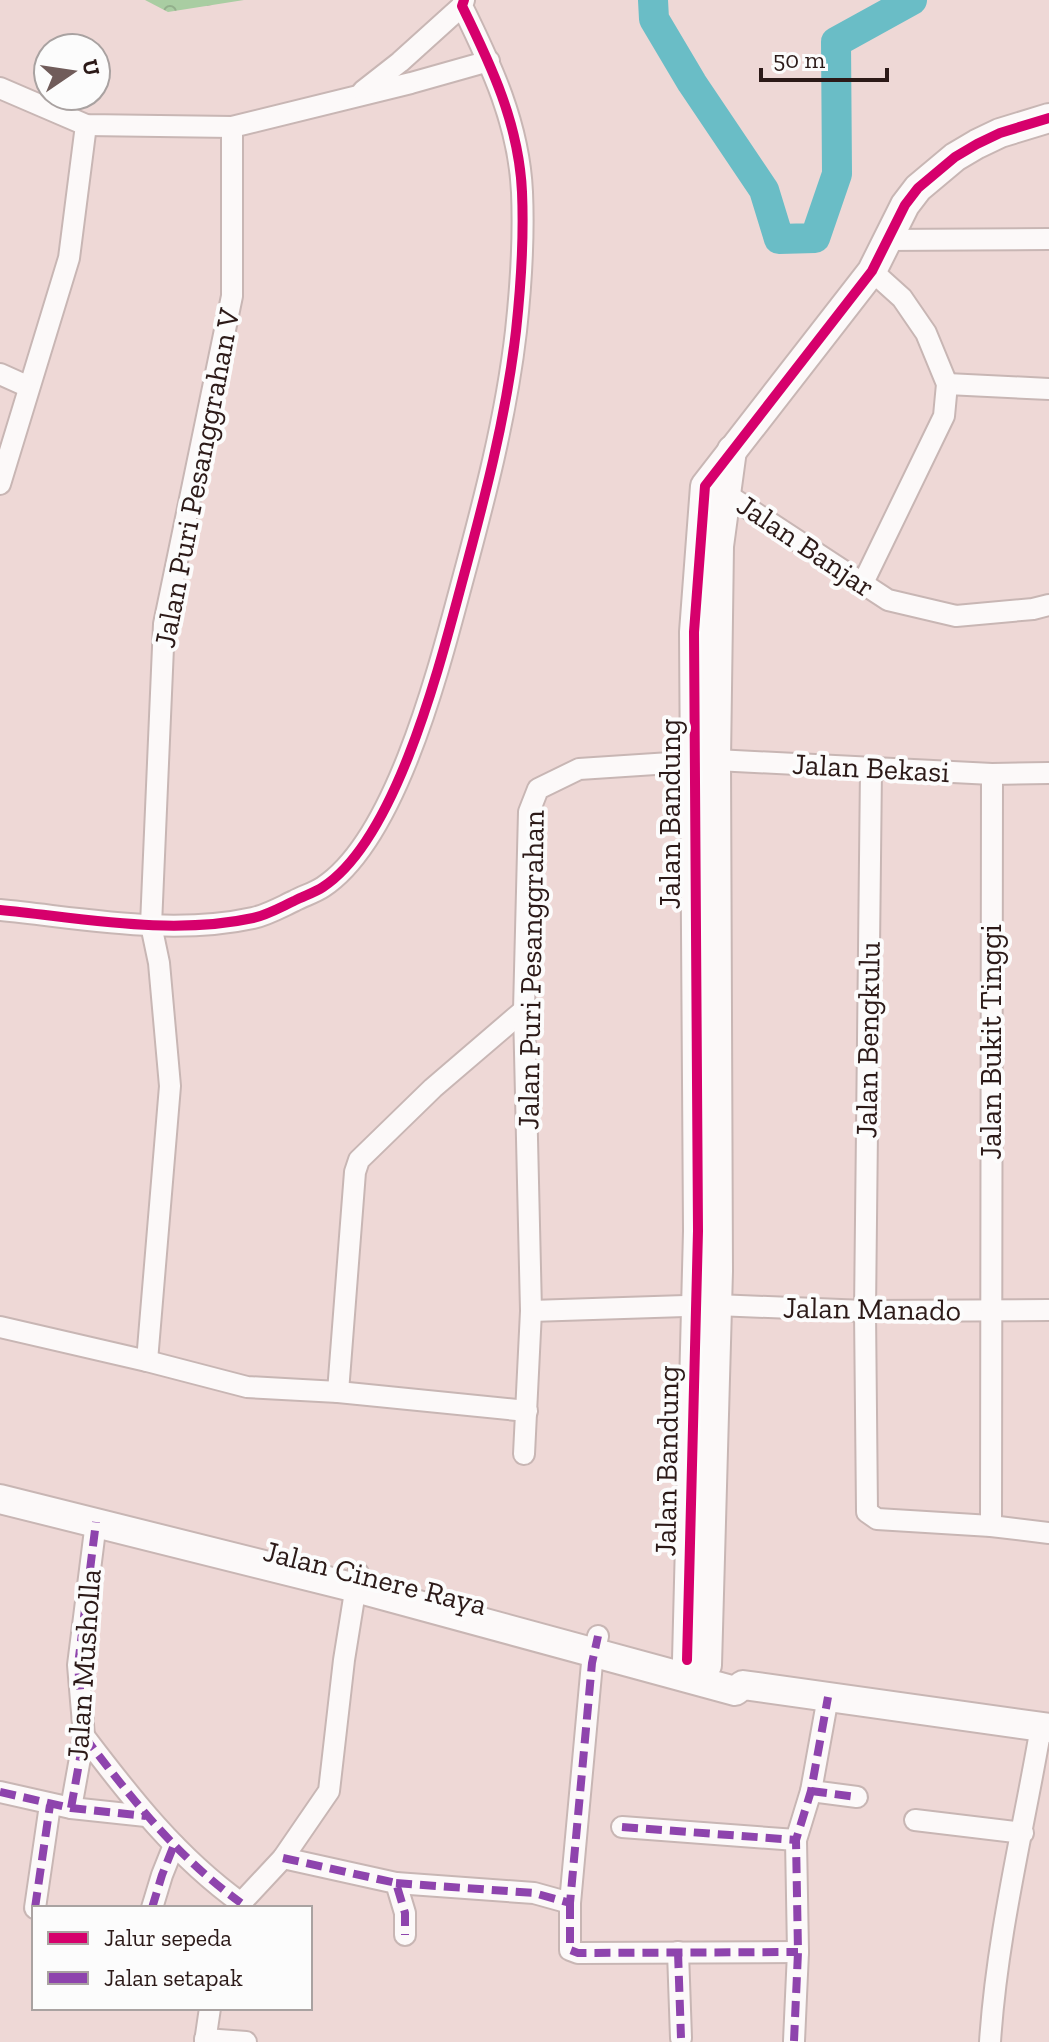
<svg xmlns="http://www.w3.org/2000/svg" width="1049" height="2042" viewBox="0 0 1049 2042" font-family="'Zilla Slab',serif">
	<defs>
		<pattern id="forest-crowns" width="20" height="18" patternUnits="userSpaceOnUse" patternTransform="scale(2)"><rect width="20" height="18" fill="#a9cda2"/><path d="M2 6a3 3 0 1 1 6 0M12 15a3 3 0 1 1 6 0" fill="none" stroke="#92af8b"/></pattern>
	</defs>
	<rect width="100%" height="100%" fill="#eed8d6"/>
	<path fill="url(#forest-crowns)" d="M145 0H244L168 12Z"/>
	<g fill="none" stroke-linecap="round" stroke-linejoin="round">
		<path stroke="#6abdc6" stroke-width="30" d="M653 0 654 19 692 83 764 190 779 239 815 238 837 174 836 42 912 0"/>
		<g stroke="#c8b6b4" stroke-width="24">
			<g id="street">
				<path d="M0 88 86 125 232 127 411 83 489 61"/>
				<path d="M363 91 400 62 462 6"/>
				<path d="M885 240 1049 239"/>
				<path d="M0 374 29 387"/>
				<path d="M947 384 1049 389"/>
				<path d="M0 484 69 258 86 125"/>
				<path d="M717 488 888 600 956 616 1033 609 1049 605"/>
				<path d="M862 585 944 416 947 384 926 333 902 298 872 271"/>
				<path d="M871 769 865 1311 867 1512 877 1519 991 1526 1049 1533"/>
				<path d="M0 910C82 918 171 936 253 918 267 915 281 907 294 901 303 896 314 893 323 887 396 839 439 668 461 586 484 501 506 418 516 331 521 285 524 238 522 192 519 124 491 65 462 6L464 0"/>
				<path d="M531 1311 716 1305 865 1311 1049 1310"/>
				<path d="M0 1327 147 1361 247 1387 338 1392 527 1411"/>
				<path d="M147 1361 170 1086 159 963 151 925 164 624 232 296V127"/>
				<path d="M338 1392 355 1172 359 1160 433 1088 524 1010"/>
				<path d="M524 1454 531 1311 524 1010 529 812 538 789 579 769 716 760 992 774 1049 773"/>
				<path d="M991 1526 992 774"/>
				<path d="M84 1736C131 1798 177 1857 241 1903"/>
				<path d="M811 1791 857 1797"/>
				<path d="M0 1792 71 1808 146 1816"/>
				<path d="M71 1808 84 1736 78 1665 96 1522"/>
				<path d="M915 1820 1023 1833"/>
				<path d="M622 1827 796 1840"/>
				<path d="M283 1858 396 1883 405 1913V1935"/>
				<path d="M396 1883 534 1893 570 1903 592 1663 598 1636"/>
				<path d="M570 1903V1950L578 1953 798 1952"/>
				<path d="M35 1908 50 1805"/>
				<path d="M152 1908 162 1875 174 1845"/>
				<path d="M239 1908 241 1903 283 1858 329 1791 344 1660 358 1573"/>
				<path d="M678 1952 681 2038"/>
				<path d="M205 2039 246 2042"/>
				<path d="M794 2041 798 1952 796 1840 811 1791 828 1697"/>
				<path d="M205 2042 210 2008"/>
				<path d="M990 2042C997 1935 1023 1832 1041 1727"/>
			</g>
		</g>
		<g stroke="#c8b6b4" stroke-width="32">
			<g id="secondary">
				<path d="M0 1499 356 1588 735 1691 743 1685 1049 1728"/>
				<path d="M687 1660 698 1231 694 632 705 486 872 271 905 205 918 188 955 157 977 144 1000 133 1049 118"/>
				<path d="M707 1665 718 1271 716 760 719 546 732 450"/>
			</g>
		</g>
		<use href="#street" stroke="#fcf9f9" stroke-width="20"/>
		<use href="#secondary" stroke="#fcf9f9" stroke-width="28"/>
		<g stroke="#8e44ad" stroke-width="8" stroke-dasharray="16 8" stroke-linecap="butt">
			<path d="M84 1736C131 1798 177 1857 241 1903"/>
			<path d="M811 1791 857 1797"/>
			<path d="M0 1792 71 1808 146 1816"/>
			<path d="M71 1808 84 1736 78 1665 96 1522"/>
			<path d="M622 1827 796 1840"/>
			<path d="M283 1858 396 1883 405 1913V1935"/>
			<path d="M396 1883 534 1893 570 1903 592 1663 598 1636"/>
			<path d="M570 1903V1950L578 1953 798 1952"/>
			<path d="M35 1908 50 1805"/>
			<path d="M152 1908 162 1875 174 1845"/>
			<path d="M678 1952 681 2038"/>
			<path d="M794 2041 798 1952 796 1840 811 1791 828 1697"/>
		</g>
		<g stroke="#fcfcfc" stroke-width="15">
			<g id="cycleway">
				<path d="M0 910C82 918 171 936 253 918 267 915 281 907 294 901 303 896 314 893 323 887 396 839 439 668 461 586 484 501 506 418 516 331 521 285 524 238 522 192 519 124 491 65 462 6L464 0"/>
				<path d="M687 1660 698 1231 694 632 705 486 872 271 905 205 918 188 955 157 977 144 1000 133 1049 118"/>
			</g>
		</g>
		<use href="#cycleway" stroke="#d6006c" stroke-width="10"/>
	</g>
	<g text-anchor="middle" dominant-baseline="central" stroke-width="8" stroke-linejoin="round" paint-order="stroke">
		<g font-size="30" fill="#2c1a18" stroke="#fcfcfc">
			<text transform="translate(197 478) rotate(-79)">Jalan Puri Pesanggrahan V</text>
			<text transform="translate(806 546) rotate(34)">Jalan Banjar</text>
			<text transform="translate(871 768) rotate(3)">Jalan Bekasi</text>
			<text transform="translate(670 814) rotate(-90)">Jalan Bandung</text>
			<text transform="translate(531 970) rotate(-89)">Jalan Puri Pesanggrahan</text>
			<text transform="translate(868 1040) rotate(-89)">Jalan Bengkulu</text>
			<text transform="translate(991 1042) rotate(-90)">Jalan Bukit Tinggi</text>
			<text transform="translate(872 1309) rotate(1)">Jalan Manado</text>
			<text transform="translate(667 1461) rotate(-89)">Jalan Bandung</text>
			<text transform="translate(375 1578) rotate(14)">Jalan Cinere Raya</text>
			<text transform="translate(84 1665) rotate(-86)">Jalan Musholla</text>
		</g>
	</g>
	<rect x="32" y="1906" width="280" height="104" fill="#fcfcfc" stroke="#a9a2a1" stroke-width="2"/>
	<rect x="48" y="1932" width="40" height="12" fill="#d6006c" stroke="#a9a2a1" stroke-width="2"/>
	<text x="104" y="1946" font-size="24" fill="#2c1a18">Jalur sepeda</text>
	<rect x="48" y="1972" width="40" height="12" fill="#8e44ad" stroke="#a9a2a1" stroke-width="2"/>
	<text x="104" y="1986" font-size="24" fill="#2c1a18">Jalan setapak</text>
	<g transform="translate(72 72) rotate(77)"><circle r="38" fill="#fcfcfc" stroke="#a9a2a1" stroke-width="2"/>
	<path d="M0-6L14 30L0 20L-14 30Z" fill="#705c5a"/>
	<text y="-12" font-size="22" font-weight="bold" text-anchor="middle" fill="#2c1a18">U</text>
	</g>
	<path d="M761 68v12h126v-12" fill="none" stroke="#2c1a18" stroke-width="4"/>
	<text x="773" y="68" font-size="24" fill="#2c1a18" stroke="#fcfcfc" stroke-width="6" paint-order="stroke">50 m</text>
</svg>
